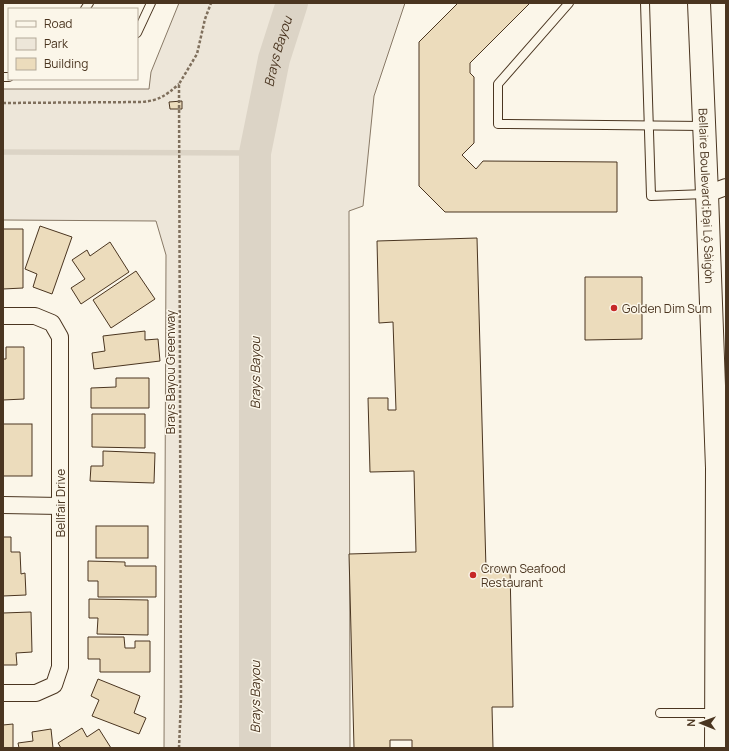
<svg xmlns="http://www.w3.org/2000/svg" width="729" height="751" viewBox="0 0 729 751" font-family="Manrope,sans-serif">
	<rect width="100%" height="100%" fill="#fbf6e9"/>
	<path fill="#ede6d9" stroke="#887966" d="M179 3H405L374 96 363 206 349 211 350 748H164L166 255 156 221 3 220V89H149L151 72Z"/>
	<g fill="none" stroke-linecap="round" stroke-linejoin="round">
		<path stroke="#dcd4c6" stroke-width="5.5" d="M3 152 255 153"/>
		<path stroke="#dcd4c6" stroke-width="32" id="s1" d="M255 748V153L274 59 292 3"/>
	</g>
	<g fill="#ecdcbc" stroke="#4a3520">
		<path d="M458 3H530L470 63V73L474 77V143L462 155 476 169 483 161 617 162V212H445L419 186V42Z"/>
		<path d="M182 101V109H170L169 102Z"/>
		<path d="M40 226 72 237 52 294 33 287 37 274 25 269Z"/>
		<path d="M3 229H23V288L3 289Z"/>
		<path d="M477 238 486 569H510L513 707H492L493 748H412V740H390V748H354L349 554 416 552 414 471 370 472 368 398H388V410H396L393 322 379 323 377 241Z"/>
		<path d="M110 242 129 272 81 304 71 288 85 279 72 260 87 250 90 256Z"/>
		<path d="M136 271 155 299 111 328 93 300Z"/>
		<path d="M585 277H642V339L585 340Z"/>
		<path d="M145 331V340L158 339 160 361 94 369 92 353 105 351 103 336Z"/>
		<path d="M6 347H24V399L3 400V359H6Z"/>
		<path d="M116 378H149V408H91V388L116 387Z"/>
		<path d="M92 414H145V448L92 447Z"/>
		<rect x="3" y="424" width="29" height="52"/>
		<path d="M103 451 155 453 154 483 90 481 91 466H103Z"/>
		<rect x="96" y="526" width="52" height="32"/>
		<path d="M3 537H11V552H20L21 574 25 573 26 595 3 596Z"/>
		<path d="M88 561 125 562V566H156V597H98V581H88Z"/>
		<path d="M89 599 148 600V635L97 634 98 618H89Z"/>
		<path d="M31 612 32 652 16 653 17 665H3V613Z"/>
		<path d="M88 637H124L125 648H135V641H150V672H100V659H88Z"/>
		<path d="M98 679 140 696 134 713 146 718 139 734 92 716 99 700 91 696Z"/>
		<path d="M13 724V748H3V725Z"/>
		<path d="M82 728 87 737 99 729 111 748H61L58 743Z"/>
		<path d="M51 729 53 748H19L18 743 33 741 32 732Z"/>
	</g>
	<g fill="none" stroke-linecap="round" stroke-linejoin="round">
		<g stroke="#4a3520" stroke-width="10">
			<g id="service">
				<path d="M569 3 498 84V124L703 126"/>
				<path d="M645 3 651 196 706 194"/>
				<path d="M85 9 89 3"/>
				<path d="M137 33 151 3"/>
				<path d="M3 77H9"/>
				<path d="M660 713H715"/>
			</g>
		</g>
		<g stroke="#4a3520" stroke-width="18">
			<g id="minor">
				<path d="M707 194 726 187"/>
				<path d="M3 316H35L52 323 60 337V667L54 685 36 693H3"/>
				<path d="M3 505 60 506"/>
			</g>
		</g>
		<g stroke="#4a3520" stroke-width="24">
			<g id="primary">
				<path id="s2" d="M699 3 707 194 717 468 716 748"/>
			</g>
		</g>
		<g stroke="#7f6f5c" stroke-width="2.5" stroke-dasharray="3 2" stroke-linecap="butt">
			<path d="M3 103 142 102C160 100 165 96 179 84"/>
			<path d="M179 748 181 699 179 84 197 54 205 19 211 3"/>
		</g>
		<use href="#service" stroke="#fbf6e9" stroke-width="8"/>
		<use href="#minor" stroke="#fbf6e9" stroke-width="16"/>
		<use href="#primary" stroke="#fbf6e9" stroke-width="22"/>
	</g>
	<g fill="#c62828" stroke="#fbf6e9" stroke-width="1.5">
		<circle cx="614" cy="308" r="4"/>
		<circle cx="473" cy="575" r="4"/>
	</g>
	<g text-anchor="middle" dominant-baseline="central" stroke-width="3" stroke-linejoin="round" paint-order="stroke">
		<g font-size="12" fill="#4a3520" stroke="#fbf6e9">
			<text stroke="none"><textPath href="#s2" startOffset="193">Bellaire Boulevard;Đại Lộ Sàigòn</textPath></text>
			<text transform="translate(170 372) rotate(-90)">Brays Bayou Greenway</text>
			<text transform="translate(60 503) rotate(-90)">Bellfair Drive</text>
		</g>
		<g font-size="12" fill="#4a3520" stroke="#fbf6e9" text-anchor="start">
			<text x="622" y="308">Golden Dim Sum</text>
			<text x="481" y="568">Crown Seafood<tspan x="481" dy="14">Restaurant</tspan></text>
		</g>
		<g font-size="13" font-style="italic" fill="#4a3520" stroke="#fbf6e9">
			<text stroke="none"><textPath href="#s1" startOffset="699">Brays Bayou</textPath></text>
			<text transform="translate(255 373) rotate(-90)">Brays Bayou</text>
			<text transform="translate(255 697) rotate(-90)">Brays Bayou</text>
		</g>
	</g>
	<rect width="729" height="751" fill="none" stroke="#4a3520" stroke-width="8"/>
	<rect x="8" y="8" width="130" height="72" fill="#fbf6e9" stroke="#b4a999"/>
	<rect x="16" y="21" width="20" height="6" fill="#fbf6e9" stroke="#b4a999"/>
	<text x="44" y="28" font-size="12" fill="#4a3520">Road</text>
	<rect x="16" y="38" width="20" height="12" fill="#ede6d9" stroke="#b4a999"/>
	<text x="44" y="48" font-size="12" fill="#4a3520">Park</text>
	<rect x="16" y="58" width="20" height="12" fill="#ecdcbc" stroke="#b4a999"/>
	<text x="44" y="68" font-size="12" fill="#4a3520">Building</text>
	<g transform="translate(701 723) rotate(271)" stroke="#fbf6e9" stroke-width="3" paint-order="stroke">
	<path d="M0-3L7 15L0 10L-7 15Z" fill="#4a3520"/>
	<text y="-6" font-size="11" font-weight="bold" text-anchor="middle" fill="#4a3520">N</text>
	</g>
</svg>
